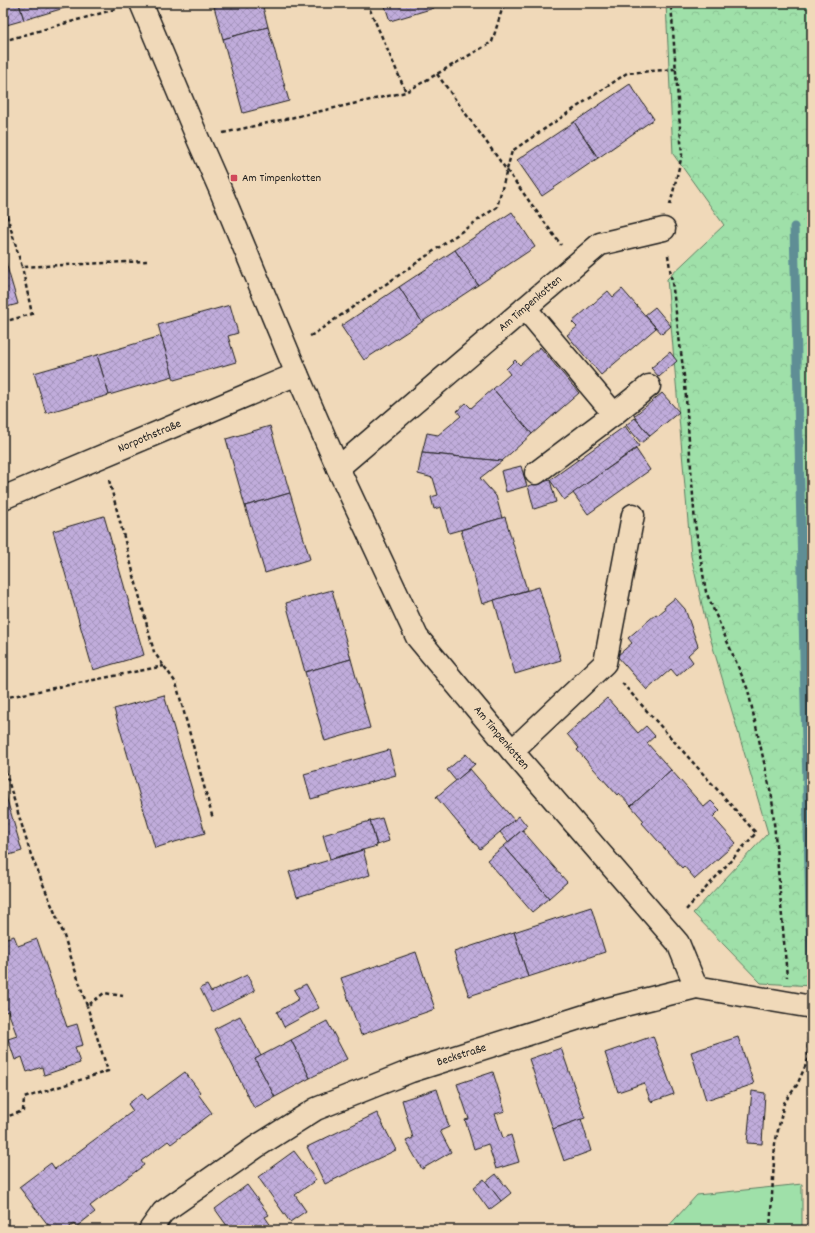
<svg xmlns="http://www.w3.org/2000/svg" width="815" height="1233" viewBox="0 0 815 1233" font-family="Dekko,sans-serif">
	<defs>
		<pattern id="forest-crowns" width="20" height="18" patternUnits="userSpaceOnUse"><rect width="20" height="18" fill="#9fe0a9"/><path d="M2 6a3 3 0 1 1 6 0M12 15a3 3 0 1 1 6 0" fill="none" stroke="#88c091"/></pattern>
		<pattern id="building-cross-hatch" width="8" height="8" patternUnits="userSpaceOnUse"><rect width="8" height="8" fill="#c0acdb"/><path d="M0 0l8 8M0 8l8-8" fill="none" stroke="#a493bb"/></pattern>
	</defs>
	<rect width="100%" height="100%" fill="#f0d9b9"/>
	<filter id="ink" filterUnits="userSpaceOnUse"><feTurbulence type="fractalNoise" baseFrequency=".025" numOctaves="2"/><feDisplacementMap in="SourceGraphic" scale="8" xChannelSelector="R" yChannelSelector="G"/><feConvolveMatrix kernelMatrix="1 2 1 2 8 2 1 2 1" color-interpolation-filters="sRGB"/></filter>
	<g filter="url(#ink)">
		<path fill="#9fe0a9" stroke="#5e7e62" d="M802 1184V1230H665L697 1195Z"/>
		<path fill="url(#forest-crowns)" stroke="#5e7e62" d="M666 3H812V986L761 983 693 913 768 833 707 627 691 556 667 279 724 225 673 154Z"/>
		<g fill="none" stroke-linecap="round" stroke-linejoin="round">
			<path stroke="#5e8e95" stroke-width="9" d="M794 227 811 958"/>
		</g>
		<g fill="url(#building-cross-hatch)" stroke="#1c1c1c">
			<path d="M3 3H19L24 20 3 26Z"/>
			<path d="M19 3H81L24 20Z"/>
			<path d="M213 3H262L268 27 223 39Z"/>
			<path d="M384 3H433L434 8 390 21Z"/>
			<path d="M268 27 289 101 243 113 223 39Z"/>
			<path d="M630 84 654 119 598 158 574 122Z"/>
			<path d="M574 122 598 158 542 196 517 160Z"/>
			<path d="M512 212 535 247 478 285 455 250Z"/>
			<path d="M455 250 478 285 422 322 399 287Z"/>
			<path d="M3 253 18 304 3 308Z"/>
			<path d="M399 287 422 322 364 360 341 326Z"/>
			<path d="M622 289 656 328 601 375 567 335 577 327 572 322 608 291 613 297Z"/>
			<path d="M230 305 238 333 228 336 236 362 174 380 158 325Z"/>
			<path d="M655 307 671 326 662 334 645 315Z"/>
			<path d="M161 336 173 376 109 395 97 355Z"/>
			<path d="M540 347 579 393 532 434 493 389 510 374 506 369 515 360 520 365Z"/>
			<path d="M670 352 677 361 659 377 651 368Z"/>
			<path d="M97 355 109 395 46 413 34 373Z"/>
			<path d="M493 389 532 434 502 461 422 453 427 433 438 435 461 416 457 411 466 403 471 408Z"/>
			<path d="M662 393 679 412 650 436 634 416Z"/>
			<path d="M635 418 650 436 641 443 626 425Z"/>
			<path d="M270 426 290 493 245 506 226 439Z"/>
			<path d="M625 426 639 446 564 500 550 480Z"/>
			<path d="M636 449 650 470 588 514 573 493Z"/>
			<path d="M422 453 502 461 480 478 496 496 502 518 449 533 441 507 434 509 431 497 438 495 433 478 418 474Z"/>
			<path d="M521 466 527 486 506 492 501 471Z"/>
			<path d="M550 480 556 502 534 509 528 486Z"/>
			<path d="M290 493 310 559 265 573 245 506Z"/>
			<path d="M104 516 144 655 93 670 53 531Z"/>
			<path d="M505 517 527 590 482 604 461 530Z"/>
			<path d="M539 587 561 660 515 674 494 600Z"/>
			<path d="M332 590 351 659 305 672 286 603Z"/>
			<path d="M675 598 685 609 698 646 688 655 693 662 677 676 671 669 647 690 617 656 632 643 628 638 656 614 658 615 665 609 664 607Z"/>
			<path d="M351 659 370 728 325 741 305 672Z"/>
			<path d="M164 695 205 833 155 848 114 709Z"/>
			<path d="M607 698 638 733 646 726 655 736 647 743 671 770 631 806 619 793 617 795 577 750 579 748 567 734Z"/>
			<path d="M389 750 396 775 311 799 304 774Z"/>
			<path d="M466 754 475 764 456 781 447 770Z"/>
			<path d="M470 769 514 820 480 849 436 797Z"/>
			<path d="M671 770 704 807 711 801 720 810 713 817 736 843 695 879 684 866 682 868 642 823 644 821 631 806Z"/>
			<path d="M3 786 22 851 3 857Z"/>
			<path d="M519 816 527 826 508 842 500 832Z"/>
			<path d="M382 818 389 841 377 845 370 821Z"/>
			<path d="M370 821 377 846 330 859 323 835Z"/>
			<path d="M522 830 567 882 549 898 504 846Z"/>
			<path d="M504 846 549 898 532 912 487 860Z"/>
			<path d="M363 850 370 875 297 897 289 872Z"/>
			<path d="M591 907 605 952 528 977 514 932Z"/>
			<path d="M514 932 528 977 469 996 454 952Z"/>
			<path d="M14 936 18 946 37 939 67 1027 77 1024 83 1045 75 1047 80 1063 44 1075 42 1067 27 1072 22 1057 15 1060 8 1039 17 1036 8 1011 3 1013V939Z"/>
			<path d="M416 952 435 1009 361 1035 341 978Z"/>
			<path d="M247 975 255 991 212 1012 200 988 207 985 211 992Z"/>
			<path d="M306 984 319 1008 284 1027 277 1012 299 999 294 990Z"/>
			<path d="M240 1016 261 1056 255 1059 275 1097 254 1108 214 1029Z"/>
			<path d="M327 1021 347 1059 310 1078 291 1040Z"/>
			<path d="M653 1036 674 1094 651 1102 644 1083 618 1092 605 1053Z"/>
			<path d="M738 1037 754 1084 706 1100 691 1052Z"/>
			<path d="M291 1040 310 1078 275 1097 255 1059Z"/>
			<path d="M561 1048 585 1118 553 1129 529 1059Z"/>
			<path d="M185 1072 200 1092 198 1094 212 1113 171 1144 168 1141 141 1161 144 1165 90 1206 95 1212 76 1227 74 1224 66 1230H52L19 1187 51 1163 55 1169 133 1111 128 1104 142 1093 147 1100Z"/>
			<path d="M493 1072 505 1111 495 1114 503 1138 511 1135 519 1162 496 1169 488 1144 474 1149 465 1120 469 1119 457 1084Z"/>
			<path d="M437 1089 449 1127 440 1131 451 1152 422 1169 406 1141 413 1138 402 1100Z"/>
			<path d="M752 1091 765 1093 762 1144 747 1143Z"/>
			<path d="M377 1113 396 1150 325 1184 307 1147Z"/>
			<path d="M581 1119 591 1151 564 1161 553 1129Z"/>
			<path d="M294 1151 316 1180 295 1195 306 1211 290 1222 258 1177Z"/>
			<path d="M496 1174 511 1193 501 1201 486 1182Z"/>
			<path d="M484 1179 501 1201 489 1210 473 1188Z"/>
			<path d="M247 1185 269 1215 265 1217 274 1230H230L215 1209Z"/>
		</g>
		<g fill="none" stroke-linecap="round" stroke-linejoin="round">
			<g stroke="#1c1c1c" stroke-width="25">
				<g id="minor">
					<path id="s1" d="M141 3 198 139 220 189 297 374 338 468 417 637 512 751 678 943 696 987"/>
					<path d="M525 308 614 414"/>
					<path id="s2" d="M338 468 600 244 664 229"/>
					<path d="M536 473 614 414 649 386"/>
					<path id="s3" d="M3 498 297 374"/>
					<path d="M512 751 605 663 633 515"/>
					<path id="s4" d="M150 1230 163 1212 256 1147 316 1109 411 1071 604 1010 696 987 812 1007"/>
				</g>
			</g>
			<g stroke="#1c1c1c" stroke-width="2.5" stroke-dasharray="4 3" stroke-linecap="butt">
				<path d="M367 3 406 92"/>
				<path d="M3 41 116 9"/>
				<path d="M437 74 561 245"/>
				<path d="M223 133 406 92 492 42 504 3"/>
				<path d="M3 202 22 267 147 261"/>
				<path d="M670 205 682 155 671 3"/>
				<path d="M668 255 673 289 685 384 695 524 706 592 748 690 772 798 787 977"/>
				<path d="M3 322 32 314 22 267"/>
				<path d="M310 336 314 334 497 207 512 151 627 73 676 69"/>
				<path d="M109 480 154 652 176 683 213 819"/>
				<path d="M622 683 756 833 685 911"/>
				<path d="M3 698 164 666"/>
				<path d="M3 764 31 855 62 930 87 1006 104 993 123 996"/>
				<path d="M3 1118 23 1111 24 1098 108 1071 87 1006"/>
				<path d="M770 1230 775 1144 784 1103 797 1085 808 1060V1033"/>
			</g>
			<use href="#minor" stroke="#f0d9b9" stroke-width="22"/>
		</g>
	</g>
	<rect fill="#d1495b" stroke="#f0d9b9" stroke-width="1.5" x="230" y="174" width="8" height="8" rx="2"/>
	<g text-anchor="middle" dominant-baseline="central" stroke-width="3" stroke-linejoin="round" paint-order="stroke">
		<g font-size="12" fill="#1c1c1c" stroke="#f0d9b9" text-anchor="start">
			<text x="242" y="178">Am Timpenkotten</text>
		</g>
		<g font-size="12" fill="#1c1c1c" stroke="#f0d9b9">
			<text stroke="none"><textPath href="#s2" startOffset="253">Am Timpenkotten</textPath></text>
			<text stroke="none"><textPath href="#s3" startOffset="159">Norpothstraße</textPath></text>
			<text stroke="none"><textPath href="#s1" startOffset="823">Am Timpenkotten</textPath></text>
			<text stroke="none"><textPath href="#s4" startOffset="362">Beckstraße</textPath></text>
		</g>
	</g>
	<rect width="815" height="1233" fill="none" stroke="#f0d9b9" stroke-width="16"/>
	<rect x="8" y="8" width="799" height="1217" fill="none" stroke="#1c1c1c" stroke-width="1.5" filter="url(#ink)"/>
</svg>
